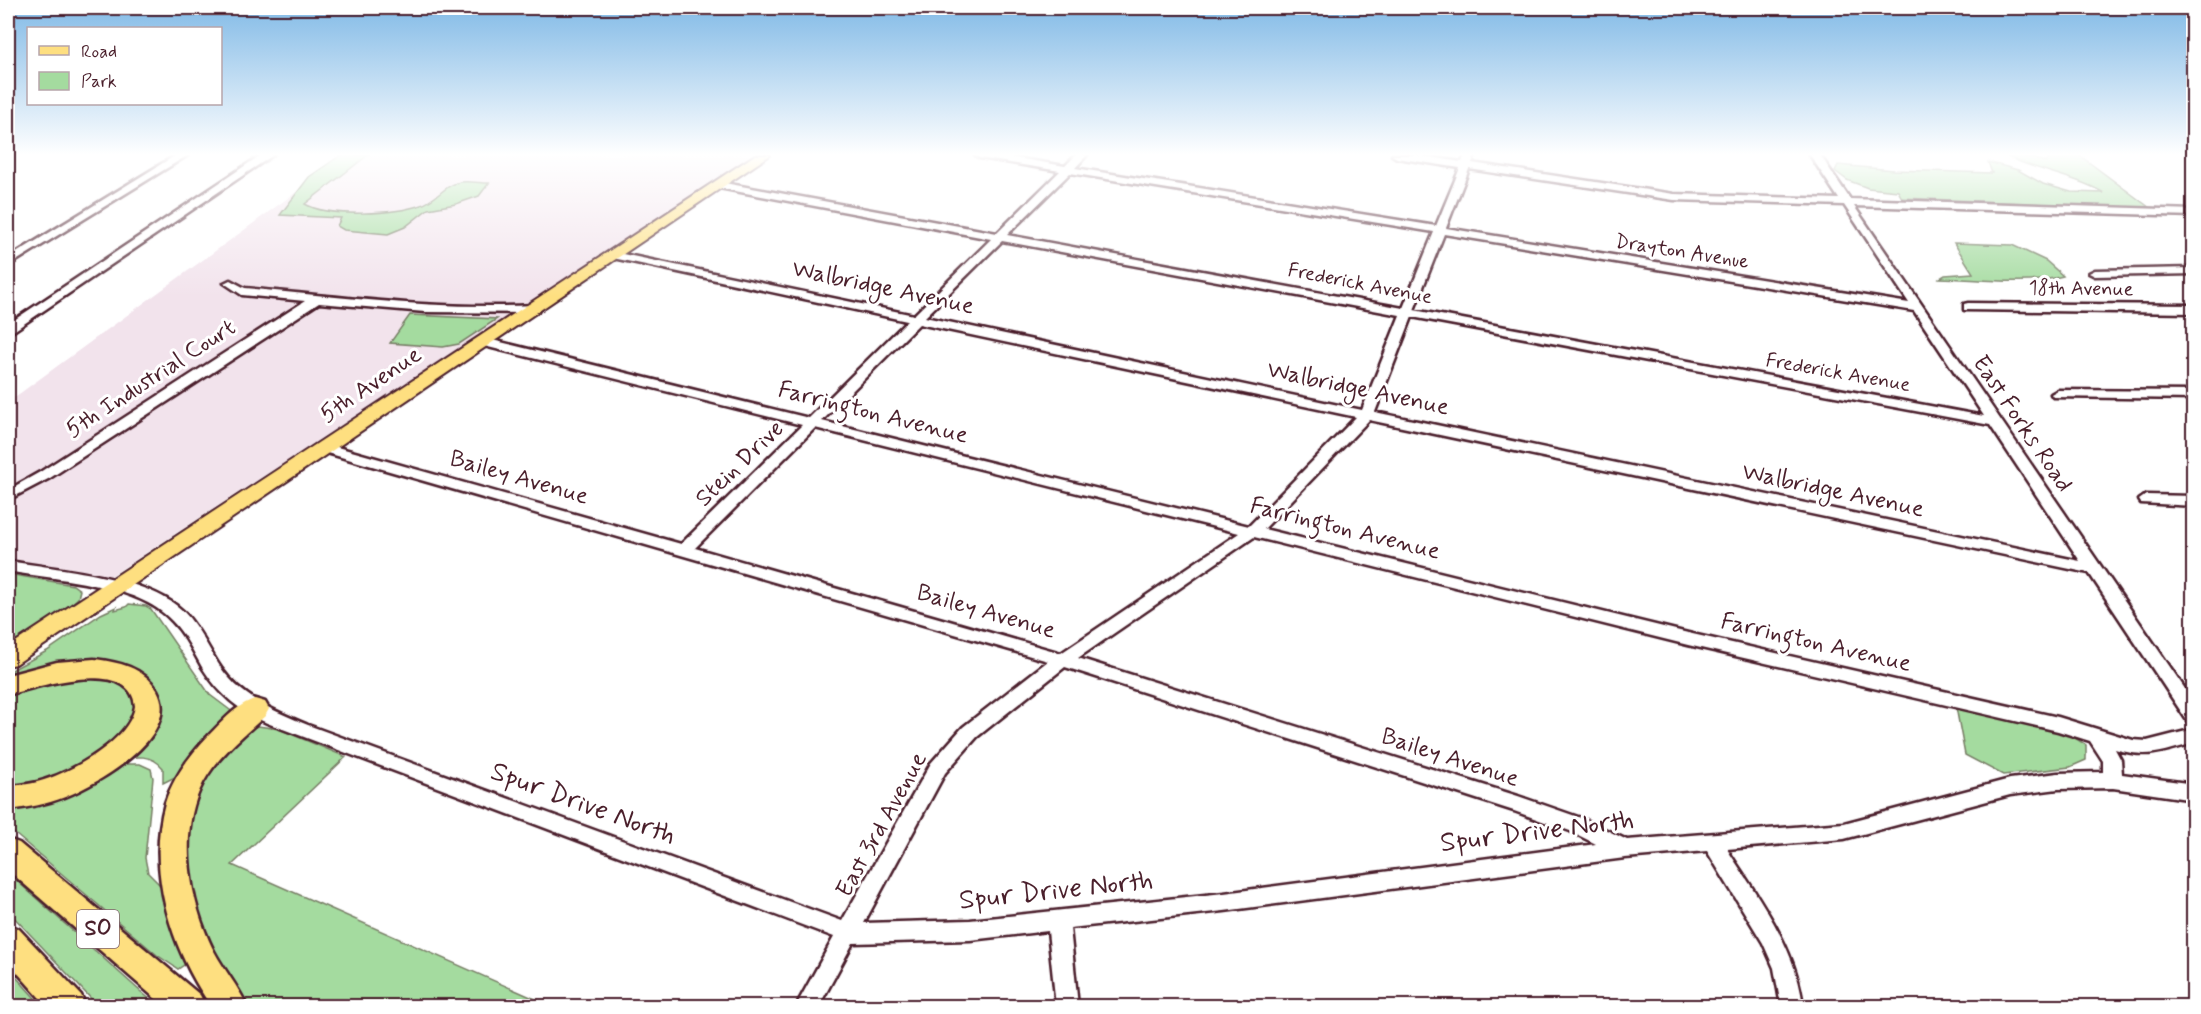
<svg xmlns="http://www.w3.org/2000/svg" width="2201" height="1014" viewBox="0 0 2201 1014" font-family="Mynerve,sans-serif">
	<rect width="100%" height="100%" fill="#fff"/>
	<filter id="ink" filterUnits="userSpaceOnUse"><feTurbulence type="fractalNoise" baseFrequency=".0167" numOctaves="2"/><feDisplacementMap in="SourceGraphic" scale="12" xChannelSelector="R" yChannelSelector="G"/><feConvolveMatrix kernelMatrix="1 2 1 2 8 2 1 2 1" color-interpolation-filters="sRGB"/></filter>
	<g filter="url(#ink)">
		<path fill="#f2e3ec" d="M347 155H753L100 583 8 563V402Z"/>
		<g fill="#a4db9f" stroke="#777d65" stroke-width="1.5">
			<path d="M341 155H368L305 204C329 218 395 214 421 205 435 201 447 183 461 182 470 181 481 183 489 183L479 196 456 204 428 209 405 227 388 234 344 230 337 226 341 218 280 215 309 177Z"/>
			<path d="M2051 155H2079L2150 208 1902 198 1898 191 1868 188 1847 180 1835 171 1838 165 1894 170 1992 173 1988 162 2018 170 2043 184 2071 192 2104 193C2075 176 2037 171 2006 156H2022L2047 162Z"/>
			<path d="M1954 243 2012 245 2046 261 2063 276C2025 286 1980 279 1940 278L1945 275 1973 273Z"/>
			<path d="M410 315 497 319 459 344 443 347 390 343Z"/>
			<path d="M8 574 73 585 80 590 78 598 69 606 8 647Z"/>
			<path d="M129 604 146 606 151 609 210 695 234 713 179 775 163 783V768C152 754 136 756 119 759L140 738 131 670 8 678V672L47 651 101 614 116 607 115 610 126 607Z"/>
			<path d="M79 672 128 684 139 718 102 760 20 794H8V690Z"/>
			<path d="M1956 707 2069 734 2086 745V760L2070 767 2003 775 1965 755Z"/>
			<path d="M258 726 279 729 346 757 232 865 551 1006H248L205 938 185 865 192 791 242 731Z"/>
			<path d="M125 764H140L151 769 153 778 145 858 148 873 163 888 190 961 178 969 157 955 8 828V803Z"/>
			<path d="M8 873 140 991 158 1006H98L8 911Z"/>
			<path d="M8 968 42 1006H8Z"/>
		</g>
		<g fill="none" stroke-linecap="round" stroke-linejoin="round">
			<g stroke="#4a1f2b" stroke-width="5">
				<g id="minor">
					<path d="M176 155H188L8 266V258Z"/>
					<path d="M261 155H273L12 332 8 333V324Z"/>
					<path d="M975 155H999L1065 166 1076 155H1087L1075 168 1436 226 1460 168 1397 158 1392 155H1417L1462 162 1465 155H1475L1472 163 1674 194 1839 199 1810 155H1820L1850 199 2194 210V216L1854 206 2194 702V724L2188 722 2089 573 1369 420 1264 529 1688 633 2058 717 2133 740 2147 741 2194 729V743C2161 752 2148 759 2115 749L2121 760 2122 774 2194 784V800L2113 788 2058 789 2010 795 1844 839 1727 849C1759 899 1796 947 1803 1006H1781L1774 968 1763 943 1707 851 1625 858 1224 911 1070 928 1078 1006H1056L1048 931 970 940 853 943 819 1006H796L834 937 267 723C238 710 219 694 202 667 193 651 185 634 172 621 138 583 55 580 8 571V561C57 569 147 576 183 611 199 627 209 650 221 668 243 699 275 711 308 725L842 921 931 763 963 727 1048 661 320 451 318 448 325 444 330 445 681 544 802 425 480 345 478 342 480 339 484 338 809 418 907 321 613 258 607 255 613 252 914 315 991 239 719 188 714 185 719 182 997 233 1060 171 980 158ZM1469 169 1674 200 1844 205 1909 303 1446 228ZM1070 173 1434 232 1403 308 1007 235ZM1444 234 1914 311 1984 416 1414 310ZM1002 241 1400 315 1362 410 925 317ZM1412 317 1990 425 2080 561 1375 412ZM919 324 1356 417 1249 526 822 421ZM815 428 1239 533 1061 653 695 548ZM1254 537 1688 645 2058 731 2090 741 2103 761V772L2058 773 2010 779 1844 823 1627 840 1584 819 1518 796 1078 658ZM1065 667 1514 811 1570 831 1596 844 1224 893 970 920 864 923 945 773 977 737Z"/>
					<path d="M2194 268V274L2095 276 2089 273 2095 270Z"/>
					<path d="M230 280 245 288C342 297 437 310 535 305L541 309 535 313 425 312 319 303 50 478 8 500V490L40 472 305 301 242 295 224 283Z"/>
					<path d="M1968 303 2194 305V313L1964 310V304Z"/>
					<path d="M2058 390 2194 391V399L2053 397 2051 394Z"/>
					<path d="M2146 495 2194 496V506L2141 503 2139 500Z"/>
				</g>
			</g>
			<g stroke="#4a1f2b" stroke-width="4">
				<path id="major" d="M755 155H770L16 664 8 666V647Z"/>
			</g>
			<g stroke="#4a1f2b" stroke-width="5">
				<g id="highway">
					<path d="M94 659C118 662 144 667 157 690 182 736 99 783 65 797 47 804 27 808 8 810V786C20 785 33 784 44 780 73 771 131 739 135 706 131 656 35 687 8 695V675L57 662Z"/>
					<path d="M255 699 265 702 269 709 265 716C243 736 217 757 203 783 177 833 190 903 214 951 224 970 238 986 247 1006H211C172 951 146 871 165 803 173 777 191 754 209 735 222 722 237 704 255 699Z"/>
					<path d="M8 839 19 843 200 995 205 1006H164L8 870Z"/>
					<path d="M8 924 19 929 81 995 86 1006H47L8 962Z"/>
				</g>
			</g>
			<use href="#minor" fill="#fff" fill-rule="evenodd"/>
			<use href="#major" fill="#fedf80" fill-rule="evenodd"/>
			<use href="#highway" fill="#fedf80" fill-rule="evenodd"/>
		</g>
	</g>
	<linearGradient id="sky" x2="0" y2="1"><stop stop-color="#80b9e6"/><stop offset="0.52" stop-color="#fff"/><stop offset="1" stop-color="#fff" stop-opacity="0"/></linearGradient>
	<rect width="2201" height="297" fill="url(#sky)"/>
	<g text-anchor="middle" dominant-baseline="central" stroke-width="6" stroke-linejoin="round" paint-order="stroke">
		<g font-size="20" fill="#4a1f2b" stroke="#fff">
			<text transform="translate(1682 252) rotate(9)">Drayton Avenue</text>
			<text transform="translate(1360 284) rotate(11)">Frederick Avenue</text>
			<text transform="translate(2081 289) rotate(1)">18th Avenue</text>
			<text transform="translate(1838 373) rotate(10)">Frederick Avenue</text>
		</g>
		<rect fill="#fff" stroke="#80626b" stroke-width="1.5" x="77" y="910" width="42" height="38" rx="4.5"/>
		<g font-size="22" font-weight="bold" fill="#4a1f2b">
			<text x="98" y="929">SO</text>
		</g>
		<g font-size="24" fill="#4a1f2b" stroke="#fff">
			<text transform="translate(883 288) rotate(12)">Walbridge Avenue</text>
			<text transform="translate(151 379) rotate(-33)">5th Industrial Court</text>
			<text transform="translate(371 385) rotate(-34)">5th Avenue</text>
			<text transform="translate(1358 389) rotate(12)">Walbridge Avenue</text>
			<text transform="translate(873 413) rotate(14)">Farrington Avenue</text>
			<text transform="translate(2022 424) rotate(56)">East Forks Road</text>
			<text transform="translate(740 464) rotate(-44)">Stein Drive</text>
			<text transform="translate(519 478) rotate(16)">Bailey Avenue</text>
			<text transform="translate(1833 491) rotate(12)">Walbridge Avenue</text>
			<text transform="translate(1345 529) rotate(14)">Farrington Avenue</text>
			<text transform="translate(986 612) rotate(16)">Bailey Avenue</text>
			<text transform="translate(1816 643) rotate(13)">Farrington Avenue</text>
			<text transform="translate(1450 758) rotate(18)">Bailey Avenue</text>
			<text transform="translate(882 825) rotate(-61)">East 3rd Avenue</text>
		</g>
		<g font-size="28" fill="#4a1f2b" stroke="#fff">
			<text transform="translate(583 804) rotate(20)">Spur Drive North</text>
			<text transform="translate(1537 832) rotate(-7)">Spur Drive North</text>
			<text transform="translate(1056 891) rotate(-6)">Spur Drive North</text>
		</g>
	</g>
	<rect width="2201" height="1014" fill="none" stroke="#fff" stroke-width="30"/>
	<rect x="15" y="15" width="2171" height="984" fill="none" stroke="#4a1f2b" stroke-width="2" filter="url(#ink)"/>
	<rect x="27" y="27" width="195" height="78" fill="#ffffff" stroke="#b7a5aa" stroke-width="1.5"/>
	<rect x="39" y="46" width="30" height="9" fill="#fedf80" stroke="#b7a5aa" stroke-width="1.5"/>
	<text x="81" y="57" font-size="18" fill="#4a1f2b">Road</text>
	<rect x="39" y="72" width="30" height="18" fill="#a4db9f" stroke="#b7a5aa" stroke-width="1.5"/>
	<text x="81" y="87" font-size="18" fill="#4a1f2b">Park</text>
</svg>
